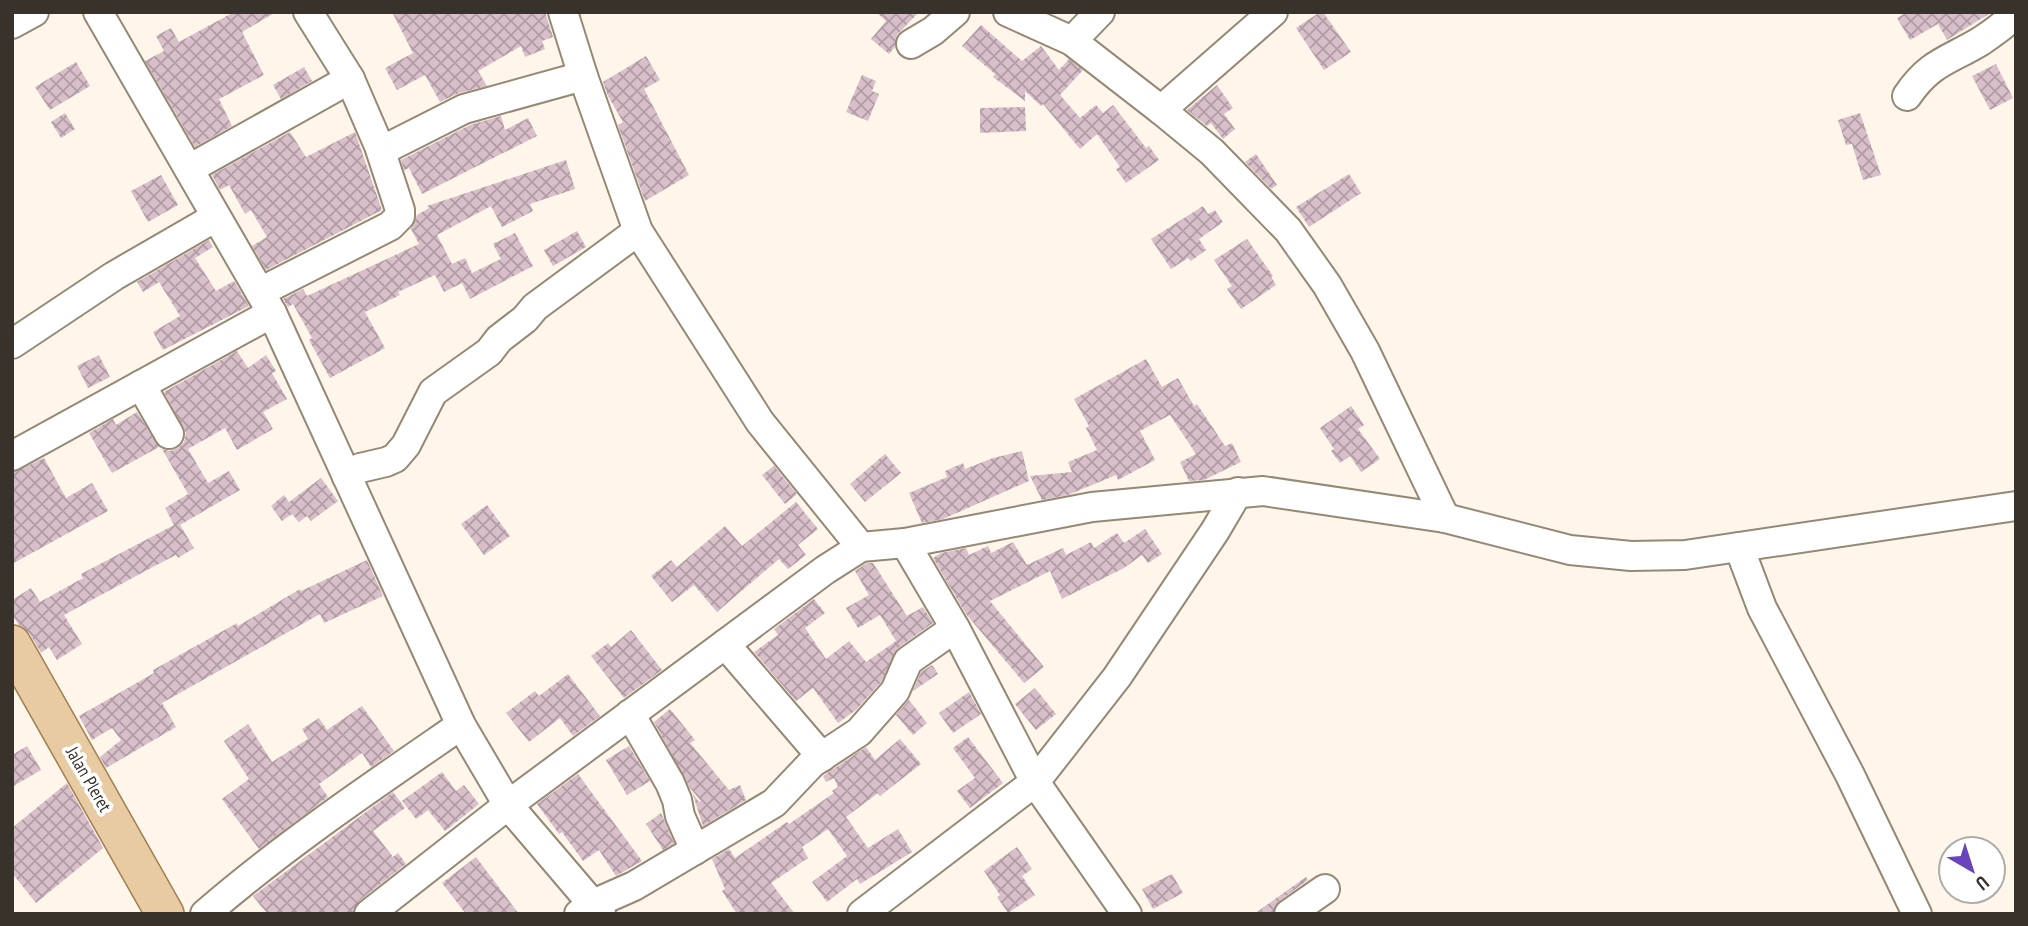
<svg xmlns="http://www.w3.org/2000/svg" width="2028" height="926" viewBox="0 0 2028 926" font-family="'PT Sans Narrow',sans-serif">
	<defs>
		<pattern id="building-cross-hatch" width="8" height="8" patternUnits="userSpaceOnUse" patternTransform="scale(1.75)"><rect width="8" height="8" fill="#d8bfca"/><path d="M0 0l8 8M0 8l8-8" fill="none" stroke="#b09ca4"/></pattern>
	</defs>
	<rect width="100%" height="100%" fill="#fef6ea"/>
	<g fill="url(#building-cross-hatch)">
		<path d="M234 12H276L242 32 264 75 219 99 232 126 195 147 145 61 164 51 156 36 171 28 179 42Z"/>
		<path d="M392 12H545L553 37 542 41 545 49 525 57 521 46 478 71 487 86 459 93 440 102 425 75 397 90 385 68 413 53Z"/>
		<path d="M876 12H919L897 35 895 47 889 54 871 39 886 21Z"/>
		<path d="M1320 12H1323L1351 52 1324 70 1296 28Z"/>
		<path d="M1907 12H1992L1947 40 1938 24 1910 40 1897 18Z"/>
		<path d="M981 25 1022 61 1041 46 1059 70 1069 59 1083 70 1060 95 1080 118 1096 105 1103 113 1113 105 1146 148 1149 146 1159 160 1126 183 1116 169 1120 167 1097 134 1080 149 1043 104 1041 106 1025 91V101L993 77 995 74 962 46Z"/>
		<path d="M646 56 660 80 644 89 689 175 645 201 618 125 623 122 608 96 603 82Z"/>
		<path d="M76 62 90 86 50 110 35 87Z"/>
		<path d="M1996 64 2013 98 1990 110 1972 76Z"/>
		<path d="M304 67 312 81 281 99 273 85Z"/>
		<path d="M862 75 876 81 872 91 879 94 868 121 846 112Z"/>
		<path d="M1217 85 1233 108 1224 114 1235 129 1223 139 1211 123 1207 126 1187 110Z"/>
		<path d="M1025 107 1026 131 980 133V108Z"/>
		<path d="M65 113 75 129 61 138 51 122Z"/>
		<path d="M1860 113 1881 175 1863 180 1852 144 1846 145 1838 120Z"/>
		<path d="M501 116 505 130 528 118 537 136 422 194 409 168 404 170 401 160 470 125Z"/>
		<path d="M290 132 306 157 355 132 382 210 266 270 252 246 267 237 251 210 245 214 229 185 220 190 212 175Z"/>
		<path d="M1256 154 1277 185 1271 189 1245 162Z"/>
		<path d="M566 160 575 189 530 204 533 211 502 227 491 206 437 235 452 264 465 258 472 273 501 259 493 244 515 233 533 266 470 299 462 283 444 292 435 275 398 292 400 295 365 312 385 348 330 378 309 340 312 338 293 304 288 307 283 299 303 289 307 296 419 244 411 229 417 215 429 208 427 206Z"/>
		<path d="M1349 174 1361 193 1309 227 1296 207Z"/>
		<path d="M161 175 178 205 148 222 131 191Z"/>
		<path d="M1203 206 1208 214 1215 210 1223 222 1199 239 1206 250 1191 261 1188 258 1171 269 1151 239Z"/>
		<path d="M577 231 586 247 553 266 544 250Z"/>
		<path d="M1247 239 1273 276 1271 277 1276 285 1241 309 1227 289 1232 286 1214 260Z"/>
		<path d="M209 240 213 247 195 258 216 291 234 281 249 306 163 350 153 332 180 316 159 282 143 292 137 282Z"/>
		<path d="M237 351 248 368 266 355 276 371 272 373 287 399 263 412 273 429 237 450 225 428 188 449 208 483 229 471 240 490 180 525 194 548 178 558 176 555 149 569 64 615 82 644 57 660 49 647 41 653 30 634 19 625 12 615V600L31 588 40 602 83 578 81 574 174 525 165 508 188 494 162 449 170 451 178 448 184 442 186 433 164 392Z"/>
		<path d="M99 355 110 377 88 388 77 366Z"/>
		<path d="M1146 359 1162 387 1178 378 1194 406 1197 404 1225 446 1232 443 1241 462 1204 480 1189 481 1180 462 1196 454 1170 415 1140 431 1155 460 1118 480 1116 475 1068 495 1042 500 1030 476 1072 472 1068 462 1097 450 1086 428 1089 426 1074 399Z"/>
		<path d="M1351 406 1364 425 1358 429 1380 459 1361 472 1350 456 1340 463 1331 451 1334 449 1320 428Z"/>
		<path d="M137 412 159 447 112 473 89 433 113 419 116 425Z"/>
		<path d="M1022 451 1029 481 943 519 922 523 909 493 947 477 945 471 963 463 965 469 993 458Z"/>
		<path d="M885 454 901 473 865 502 850 484Z"/>
		<path d="M44 458 66 498 92 483 108 511 12 564V473Z"/>
		<path d="M774 466 797 494 785 504 762 475Z"/>
		<path d="M321 478 338 501 311 521 307 516 299 522 292 514 282 521 271 506 284 495 289 502Z"/>
		<path d="M796 502 818 529 798 545 806 555 788 569 779 559 717 612 694 585 672 602 651 576 671 560 677 567 725 526 742 546Z"/>
		<path d="M487 505 510 536 484 555 461 524Z"/>
		<path d="M1145 529 1162 554 1148 563 1142 555 1124 568 1062 599 1050 571 990 601 1044 667 1024 683 966 614 933 558 941 553 966 548 969 555 988 546 991 553 1013 542 1027 565 1063 548 1066 555 1091 542 1094 548 1117 533 1124 543Z"/>
		<path d="M367 560 383 596 324 623 320 614 162 703 176 727 106 768 100 757 121 740 112 728 92 740 79 716 154 673 153 670 237 623 238 626 300 589 301 591Z"/>
		<path d="M867 563H873L907 616 923 607 933 623 898 648 881 682 856 710 838 723 813 688 796 701 754 652 778 635 774 629 814 599 825 613 805 628 826 659 849 641 866 662 896 641 880 615 858 628 846 608 869 595 855 571Z"/>
		<path d="M631 630 662 670 624 698 591 656 608 643 611 647Z"/>
		<path d="M932 665 938 674 913 691 921 672Z"/>
		<path d="M568 674 600 716 573 736 560 718 529 742 506 713 535 691 539 696Z"/>
		<path d="M1035 688 1056 714 1036 730 1015 704Z"/>
		<path d="M969 692 981 714 953 733 939 713Z"/>
		<path d="M909 700 927 723 913 735 896 715Z"/>
		<path d="M362 706 394 751 371 767 362 753 319 784 328 797 259 849 222 799 249 779 224 741 248 724 272 762 308 739 302 729 319 718 327 730Z"/>
		<path d="M670 709 695 740 690 743 729 790 740 785 746 800 703 826 692 792 699 802 701 801 690 788 654 722Z"/>
		<path d="M968 737 1003 783 970 808 957 791 975 778 953 748Z"/>
		<path d="M900 739 921 764 880 796 878 793 846 817 868 848 898 829 912 852 860 884 857 879 827 902 812 882 847 856 828 829 802 847 808 858 771 883 795 914H737L722 891 725 889 712 859 729 849 735 858 787 822 789 824 834 793 832 791 838 787 834 778 826 782 823 776 866 747 875 760Z"/>
		<path d="M27 746 41 770 12 787V755Z"/>
		<path d="M629 746 650 781 627 795 606 760Z"/>
		<path d="M442 772 456 791 464 785 479 804 445 831 428 810 416 819 402 801Z"/>
		<path d="M578 774 642 861 616 876 599 850 583 861 562 832 559 834 537 804Z"/>
		<path d="M67 783 103 848 36 903 12 873V828Z"/>
		<path d="M393 792 405 808 373 831 393 857 398 853 406 864 359 901 353 914H268L260 905 253 896Z"/>
		<path d="M661 813 674 843 663 850 646 824Z"/>
		<path d="M1017 847 1032 869 1022 876 1035 895 1008 913 997 897 1000 895 984 871Z"/>
		<path d="M476 857 519 914H466L442 883Z"/>
		<path d="M1172 874 1183 893 1153 909 1142 889Z"/>
		<path d="M1306 877 1308 880 1279 901 1273 914H1254Z"/>
	</g>
	<g fill="none" stroke-linecap="round" stroke-linejoin="round">
		<g stroke="#958875" stroke-width="32">
			<g id="minor">
				<path d="M98 12 272 313 461 725 508 805 601 914"/>
				<path d="M563 12 583 76 638 231"/>
				<path d="M1008 12 1072 41 1161 110 1212 152 1288 230 1327 285 1365 351 1445 518"/>
				<path d="M12 24 34 12"/>
				<path d="M1072 41 1100 12"/>
				<path d="M911 44 933 31 955 12"/>
				<path d="M1907 96C1930 62 1948 61 1981 41 1993 33 2005 24 2016 14"/>
				<path d="M1161 110 1273 12"/>
				<path d="M381 151 464 109 583 76"/>
				<path d="M189 169 350 79"/>
				<path d="M260 292 390 226 400 216V210L379 146 350 79 308 12"/>
				<path d="M12 344 114 276 216 217"/>
				<path d="M141 385 169 434"/>
				<path d="M12 456 272 313"/>
				<path d="M347 477 360 468 386 462 395 458 406 445 433 392 489 352 499 339 525 319 535 307 638 231 760 422 861 547"/>
				<path d="M1739 547 1762 608 1850 775 1917 914"/>
				<path d="M725 644 822 757"/>
				<path d="M630 714 670 783 677 800 680 816 695 850"/>
				<path d="M205 914C286 844 374 785 461 725"/>
				<path d="M369 914 508 805 825 570 861 547 905 543 1092 507 1263 491 1445 518 1570 550 1631 556 1685 555 2016 506"/>
				<path d="M579 914 591 905 634 886 774 803 812 763 859 732 895 691 908 661 955 628"/>
				<path d="M862 914 1035 782 955 628 905 543"/>
				<path d="M1127 914 1035 782 1117 677 1215 531 1238 492"/>
				<path d="M1289 914 1325 889"/>
			</g>
		</g>
		<g stroke="#a07f50" stroke-width="40">
			<path id="major" d="M12 644 165 914"/>
		</g>
		<use href="#minor" stroke="#fff" stroke-width="28"/>
		<use href="#major" stroke="#e8cba3" stroke-width="37"/>
	</g>
	<g text-anchor="middle" dominant-baseline="central" stroke-width="7" stroke-linejoin="round" paint-order="stroke">
		<g font-size="18" fill="#38322a" stroke="#fff">
			<text transform="translate(89 779) rotate(60)">Jalan Pleret</text>
		</g>
	</g>
	<rect width="2028" height="926" fill="none" stroke="#38322a" stroke-width="28"/>
	<g transform="translate(1972 870) rotate(141)"><circle r="33" fill="#ffffff" stroke="#afadaa" stroke-width="2"/>
	<path d="M0-5L12 26L0 18L-12 26Z" fill="#6a44bc"/>
	<text y="-10" font-size="19" font-weight="bold" text-anchor="middle" fill="#38322a">U</text>
	</g>
</svg>
